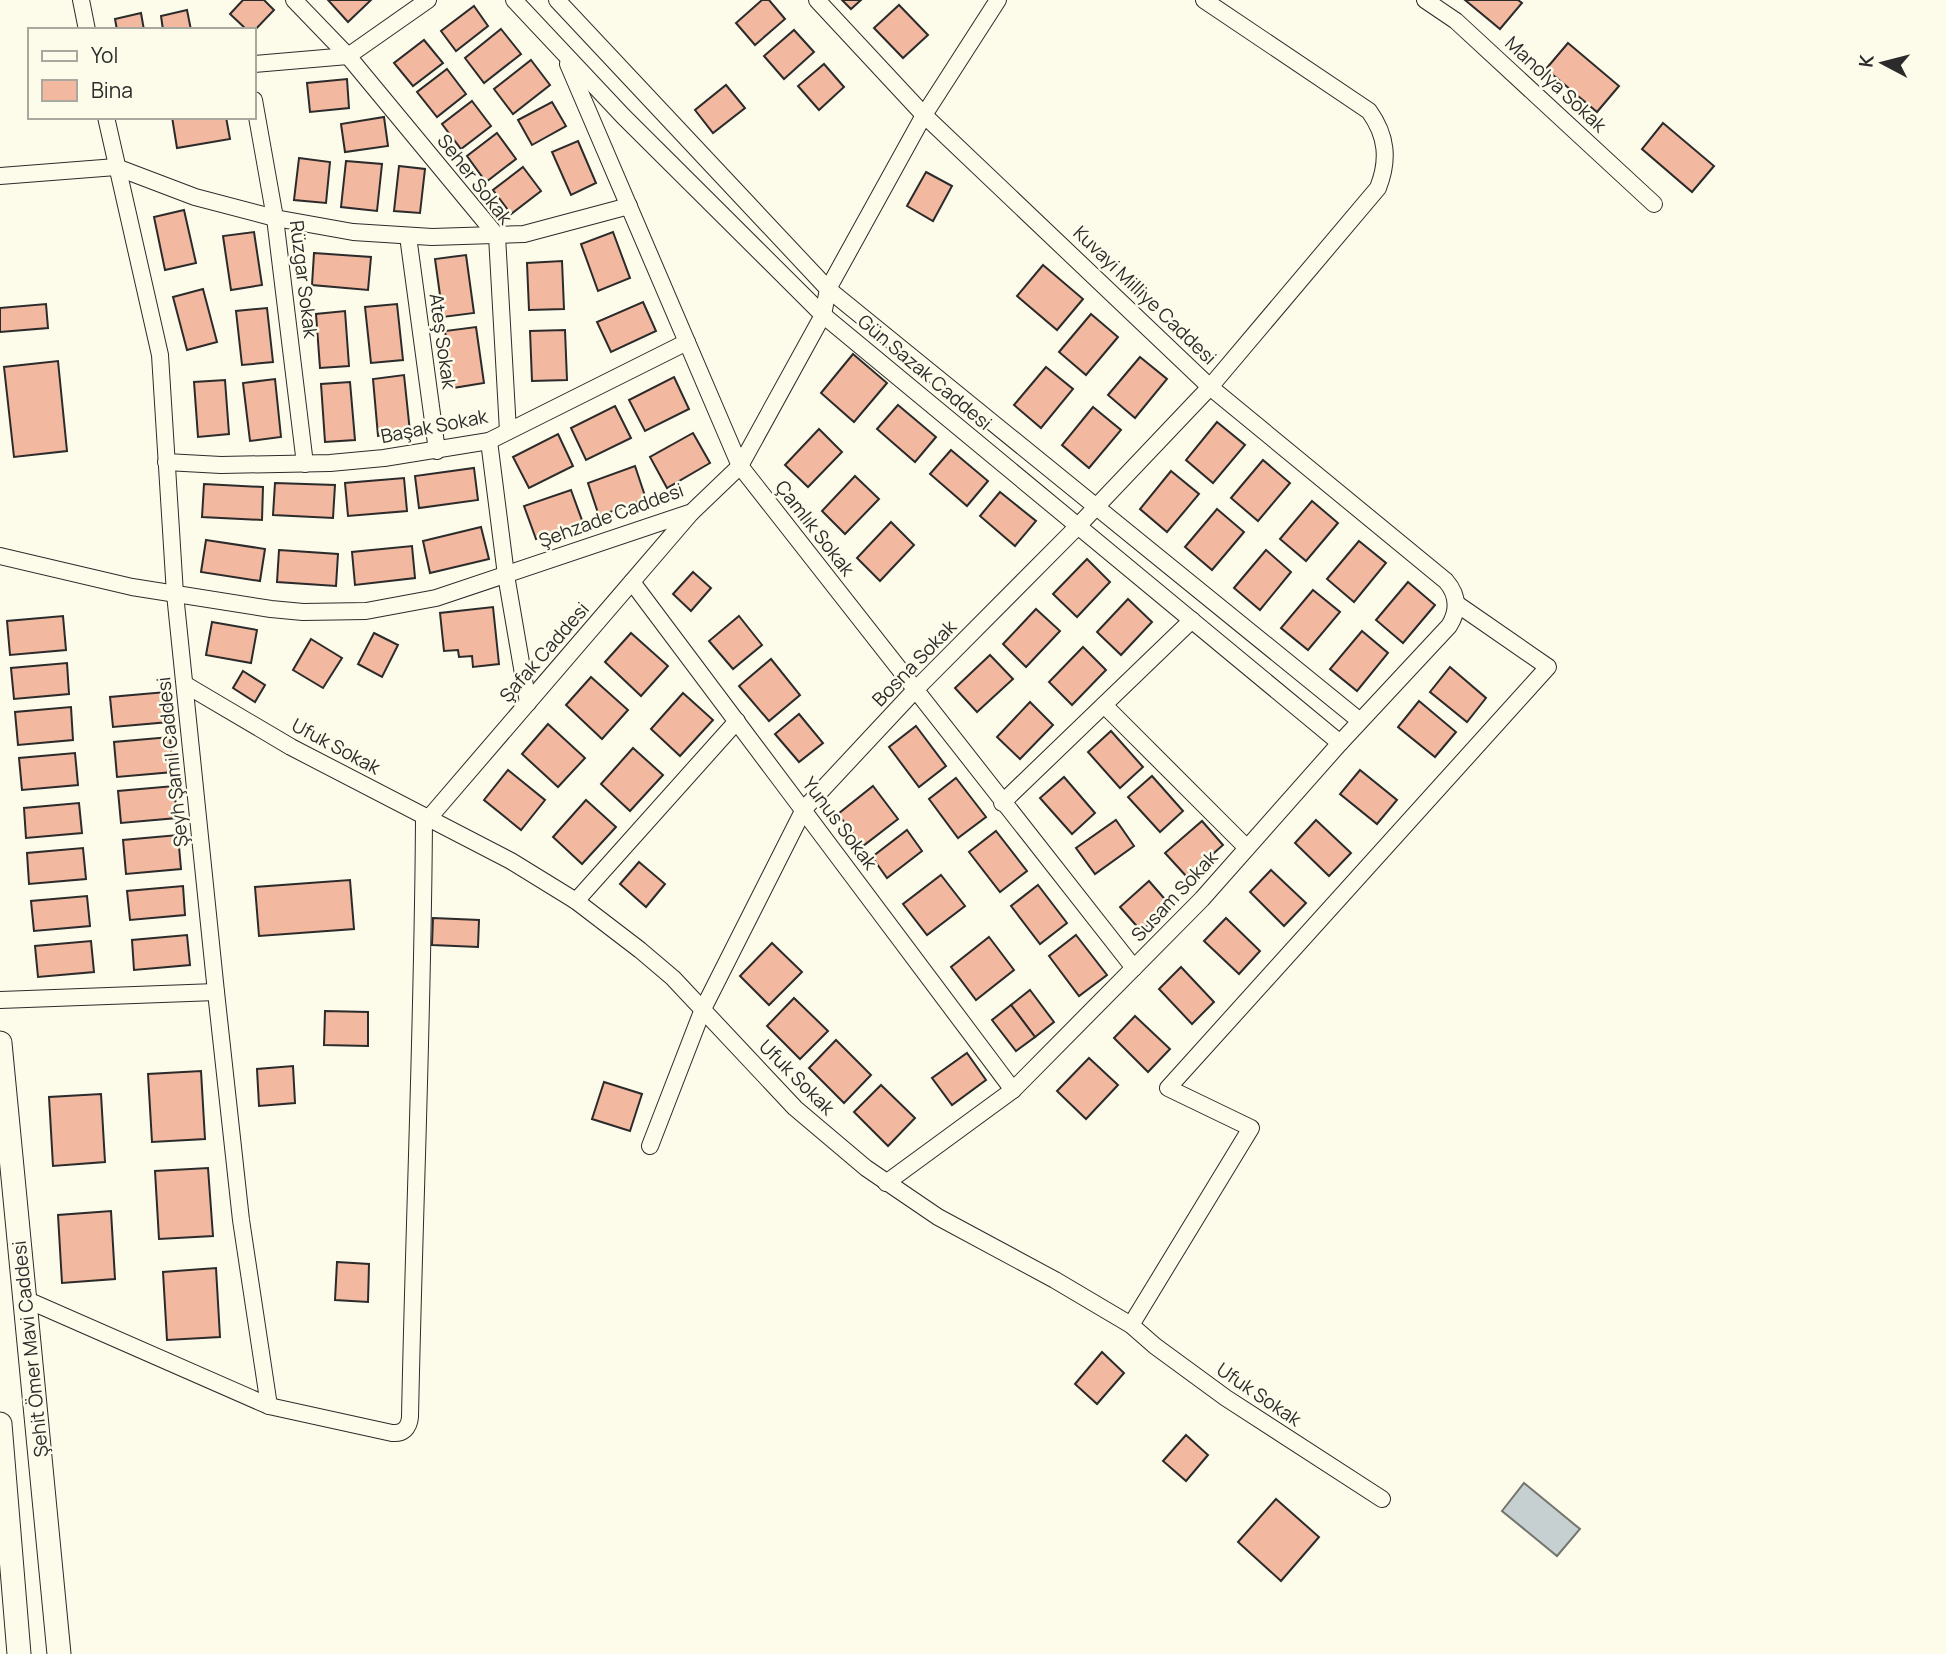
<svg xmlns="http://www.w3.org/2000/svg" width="1946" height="1654" viewBox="0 0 1946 1654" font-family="Manrope,sans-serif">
	<rect width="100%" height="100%" fill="#fdfbea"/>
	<path fill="#c7d0d0" stroke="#74746e" stroke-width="2" d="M1524 1483 1580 1529 1557 1556 1502 1511Z"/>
	<g fill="#f2b8a0" stroke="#2b2b2b" stroke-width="2">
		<path d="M243 0H264L274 10 254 31 247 30 230 14Z"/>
		<path d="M328 0H371L348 22Z"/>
		<path d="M762 0H769L785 19 755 45 736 23Z"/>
		<path d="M842 0H861L851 9Z"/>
		<path d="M1465 0H1518L1522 3 1500 29Z"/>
		<path d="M899 5 928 35 903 58 874 28Z"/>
		<path d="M474 6 488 26 456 51 441 31Z"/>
		<path d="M187 10 191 30H163L161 16Z"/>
		<path d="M141 13 144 30H117L115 19Z"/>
		<path d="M501 29 521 54 484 83 465 58Z"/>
		<path d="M794 30 814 52 784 79 764 56Z"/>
		<path d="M424 40 443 63 413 86 394 63Z"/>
		<path d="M1568 43 1619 86 1597 112 1546 69Z"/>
		<path d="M531 60 550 85 513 114 494 89Z"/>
		<path d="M824 64 844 87 819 110 798 86Z"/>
		<path d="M447 69 466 94 437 117 417 92Z"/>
		<path d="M347 79 349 108 310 112 307 83Z"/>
		<path d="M726 85 745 108 713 133 695 110Z"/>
		<path d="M472 101 491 126 461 149 442 124Z"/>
		<path d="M552 102 566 126 532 145 518 120Z"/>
		<path d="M172 117H226L230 139 177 148Z"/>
		<path d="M384 117 388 146 345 152 341 124Z"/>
		<path d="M1663 123 1714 166 1692 192 1642 149Z"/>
		<path d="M497 133 516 159 486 182 467 156Z"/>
		<path d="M578 141 596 183 571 195 552 152Z"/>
		<path d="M299 158 330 162 326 203 294 200Z"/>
		<path d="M346 161 382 164 377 211 341 207Z"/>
		<path d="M399 166 425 169 420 213 394 211Z"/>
		<path d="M523 167 541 191 511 214 493 190Z"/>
		<path d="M926 172 952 186 933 221 907 206Z"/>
		<path d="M184 210 196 263 165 270 154 217Z"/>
		<path d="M254 232 262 285 231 290 223 236Z"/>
		<path d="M613 232 630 278 598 291 581 244Z"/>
		<path d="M314 253 371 257 368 290 312 285Z"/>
		<path d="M466 255 474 313 443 317 435 259Z"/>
		<path d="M562 261 564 309 529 310 527 263Z"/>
		<path d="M1043 265 1083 299 1057 330 1017 296Z"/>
		<path d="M203 289 217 342 187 350 173 297Z"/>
		<path d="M643 302 656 331 611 352 597 322Z"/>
		<path d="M46 304 48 328 0 332V308Z"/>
		<path d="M397 304 403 360 371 363 365 307Z"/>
		<path d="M267 308 273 362 242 365 236 311Z"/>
		<path d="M345 311 349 366 320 368 316 314Z"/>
		<path d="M1091 314 1118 337 1086 375 1059 352Z"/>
		<path d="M476 327 484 383 453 388 445 331Z"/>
		<path d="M565 330 567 380 532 381 530 331Z"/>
		<path d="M853 354 887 383 854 422 821 393Z"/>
		<path d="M1140 357 1167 379 1135 418 1108 395Z"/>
		<path d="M58 361 67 451 14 457 4 367Z"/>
		<path d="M1046 367 1073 389 1041 428 1014 405Z"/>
		<path d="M404 375 410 432 378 436 373 379Z"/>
		<path d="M674 377 689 409 645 431 629 400Z"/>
		<path d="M275 379 281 437 250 441 243 383Z"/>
		<path d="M225 380 229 434 198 437 194 382Z"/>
		<path d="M350 382 355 440 325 442 321 384Z"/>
		<path d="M898 405 936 437 915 462 877 429Z"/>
		<path d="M615 406 631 438 586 460 571 428Z"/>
		<path d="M1093 407 1121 430 1089 468 1062 445Z"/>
		<path d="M1217 422 1245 445 1213 483 1186 460Z"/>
		<path d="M819 429 842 452 808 487 785 465Z"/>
		<path d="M693 433 710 463 667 488 650 457Z"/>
		<path d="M558 434 573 466 529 488 513 457Z"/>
		<path d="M951 450 988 481 967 506 930 474Z"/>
		<path d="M1263 460 1290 483 1258 521 1231 498Z"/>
		<path d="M635 466 646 499 599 516 588 483Z"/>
		<path d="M474 468 478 500 419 508 415 476Z"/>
		<path d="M1171 471 1199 494 1167 532 1140 509Z"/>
		<path d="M855 476 879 499 845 534 822 511Z"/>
		<path d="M404 478 407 511 348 516 345 483Z"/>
		<path d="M275 483 335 485 333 518 273 515Z"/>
		<path d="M204 484 263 487 262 520 202 517Z"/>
		<path d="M571 490 583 523 536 539 524 506Z"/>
		<path d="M1000 492 1036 521 1015 546 980 516Z"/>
		<path d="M1312 501 1338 523 1306 561 1280 539Z"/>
		<path d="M1217 509 1244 532 1212 570 1185 547Z"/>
		<path d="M891 522 914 545 880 581 857 558Z"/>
		<path d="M481 527 489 559 430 573 423 541Z"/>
		<path d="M206 540 265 549 260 581 201 572Z"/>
		<path d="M1359 541 1386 563 1354 602 1327 579Z"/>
		<path d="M412 546 415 578 355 585 352 552Z"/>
		<path d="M279 550 338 554 336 586 277 582Z"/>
		<path d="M1266 550 1291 572 1260 610 1234 588Z"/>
		<path d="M1087 559 1110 582 1077 617 1053 594Z"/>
		<path d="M693 572 711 588 691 611 673 594Z"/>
		<path d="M1408 582 1435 605 1403 643 1376 620Z"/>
		<path d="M1313 590 1340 612 1308 650 1281 628Z"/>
		<path d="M1128 599 1152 622 1121 655 1097 632Z"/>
		<path d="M493 607 499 664 473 667 472 656 459 657 458 650 444 651 440 613Z"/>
		<path d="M1036 609 1060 631 1026 667 1003 644Z"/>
		<path d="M63 616 66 650 10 655 7 621Z"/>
		<path d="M739 616 762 645 733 669 709 641Z"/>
		<path d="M212 622 257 630 251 663 206 655Z"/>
		<path d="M1362 631 1388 653 1357 691 1330 669Z"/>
		<path d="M374 633 398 645 382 677 358 664Z"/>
		<path d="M631 633 668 666 641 696 605 662Z"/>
		<path d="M311 639 342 658 323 688 293 670Z"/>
		<path d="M1083 647 1106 670 1072 705 1049 682Z"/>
		<path d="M990 655 1013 679 977 712 955 688Z"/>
		<path d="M771 659 800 695 769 721 739 686Z"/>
		<path d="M67 663 69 694 14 699 11 668Z"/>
		<path d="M1450 667 1486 698 1467 722 1430 692Z"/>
		<path d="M243 671 265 685 255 702 233 688Z"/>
		<path d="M591 677 628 710 602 739 566 705Z"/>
		<path d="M166 692 169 722 113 727 110 697Z"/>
		<path d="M683 693 713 720 680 756 651 729Z"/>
		<path d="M1419 701 1456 732 1435 757 1398 727Z"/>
		<path d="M1030 702 1053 725 1020 759 997 737Z"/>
		<path d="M71 707 73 740 18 745 15 712Z"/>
		<path d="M799 714 823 743 799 762 775 734Z"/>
		<path d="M548 724 585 758 558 787 522 754Z"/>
		<path d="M916 726 946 766 919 787 889 747Z"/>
		<path d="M1111 731 1143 767 1120 788 1088 752Z"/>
		<path d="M170 737 173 772 117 777 114 742Z"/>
		<path d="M633 748 663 775 630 811 601 784Z"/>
		<path d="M75 753 78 785 22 790 19 758Z"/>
		<path d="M508 770 545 800 521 830 484 800Z"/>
		<path d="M1360 770 1397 800 1377 824 1340 794Z"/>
		<path d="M1152 776 1183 811 1160 832 1128 797Z"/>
		<path d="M1064 777 1095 813 1072 834 1040 798Z"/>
		<path d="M956 778 986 817 958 838 929 799Z"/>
		<path d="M174 786 177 818 121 823 118 791Z"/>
		<path d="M873 786 898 819 863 846 838 814Z"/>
		<path d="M586 800 616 827 582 864 553 837Z"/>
		<path d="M79 803 82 833 26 838 24 808Z"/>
		<path d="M1116 820 1134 846 1095 874 1076 848Z"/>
		<path d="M1316 820 1351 853 1329 876 1295 843Z"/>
		<path d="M1202 821 1223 845 1187 877 1165 853Z"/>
		<path d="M907 830 922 851 887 878 872 857Z"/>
		<path d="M996 831 1027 871 1000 892 969 852Z"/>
		<path d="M178 835 181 869 126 874 123 840Z"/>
		<path d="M83 848 86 879 29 884 27 853Z"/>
		<path d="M639 862 665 884 646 907 620 884Z"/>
		<path d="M1271 870 1306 903 1284 926 1250 892Z"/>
		<path d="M941 875 965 906 927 935 903 904Z"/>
		<path d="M350 880 354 929 259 936 255 887Z"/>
		<path d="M1149 881 1170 905 1141 931 1120 907Z"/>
		<path d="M1038 885 1067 923 1040 944 1011 906Z"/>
		<path d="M183 886 185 915 130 920 127 891Z"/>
		<path d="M87 896 90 926 34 931 31 901Z"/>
		<path d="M433 918 479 920 478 947 432 945Z"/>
		<path d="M1226 918 1260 951 1239 974 1204 941Z"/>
		<path d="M187 935 190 965 134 970 132 940Z"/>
		<path d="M1076 935 1107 975 1079 996 1049 956Z"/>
		<path d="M989 937 1014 970 976 1000 951 967Z"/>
		<path d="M91 941 94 972 38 977 35 946Z"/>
		<path d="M772 943 802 972 769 1005 740 976Z"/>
		<path d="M1181 967 1214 1002 1192 1024 1159 989Z"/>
		<path d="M1030 990 1054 1022 1035 1037 1011 1005Z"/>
		<path d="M794 998 828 1031 800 1059 767 1026Z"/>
		<path d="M1011 1005 1035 1037 1016 1051 992 1020Z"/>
		<path d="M325 1011 368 1012V1046L324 1045Z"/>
		<path d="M1135 1016 1170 1049 1148 1072 1114 1038Z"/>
		<path d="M836 1040 871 1075 844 1103 809 1068Z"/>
		<path d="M967 1053 986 1080 952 1105 932 1078Z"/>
		<path d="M1089 1058 1118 1085 1086 1119 1057 1091Z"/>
		<path d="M293 1066 295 1103 259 1106 257 1069Z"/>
		<path d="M201 1071 205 1139 152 1142 148 1074Z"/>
		<path d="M604 1082 642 1094 630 1131 592 1119Z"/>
		<path d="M881 1085 915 1118 888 1146 854 1112Z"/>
		<path d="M101 1094 105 1162 53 1166 49 1097Z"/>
		<path d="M208 1168 213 1236 159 1239 155 1171Z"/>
		<path d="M111 1211 115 1279 62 1283 58 1215Z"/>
		<path d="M337 1262 369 1264 368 1302 335 1300Z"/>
		<path d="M216 1268 220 1337 167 1340 163 1272Z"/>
		<path d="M1102 1352 1124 1373 1097 1404 1075 1384Z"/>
		<path d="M1186 1435 1208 1455 1186 1481 1163 1461Z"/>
		<path d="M1276 1499 1319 1537 1281 1581 1238 1542Z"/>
	</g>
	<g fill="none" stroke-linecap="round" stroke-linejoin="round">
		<g stroke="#2b2b2b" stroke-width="18">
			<g id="minor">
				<path d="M81 0 87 30"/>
				<path d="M294 0 348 56 497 236 508 431"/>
				<path d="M514 0 623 116 823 315 1340 743"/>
				<path d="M557 0 828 289 1360 721"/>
				<path d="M817 0 924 115 1210 387 1446 581C1458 595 1459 610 1449 626L1340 743 1202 899 1013 1090 886 1183"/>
				<path d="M1425 0 1456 21 1654 204"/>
				<path d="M254 64 348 56 428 0"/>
				<path d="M568 64 740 466 1134 968"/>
				<path d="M254 100 275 218 305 464"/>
				<path d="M106 117 160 355 175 594 216 992 241 1220 269 1406"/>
				<path d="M0 176 116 167 195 197 275 218 353 232 432 237 524 234 629 206"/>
				<path d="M408 236 437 451"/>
				<path d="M489 441 506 575 528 703"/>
				<path d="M166 462 221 465 330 463 384 458 489 441 687 342"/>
				<path d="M0 556 132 587 271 609 303 612 366 611 436 598 692 512 740 466 823 315 828 289 924 115 998 0"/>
				<path d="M632 582 1013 1090"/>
				<path d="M186 685 291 747 511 861 576 901 640 950 673 978 795 1108 866 1168 938 1217 1055 1280 1131 1325 1155 1346 1226 1398 1382 1499"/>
				<path d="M1104 705 1247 848"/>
				<path d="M1002 803 1192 620"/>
				<path d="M428 819 691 513"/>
				<path d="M576 901 737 721"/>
				<path d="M0 1000 216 992"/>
				<path d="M650 1146 703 1009 804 809 916 689 1078 526 1210 387 1378 188C1389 160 1387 136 1369 111L1204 0"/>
				<path d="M25 1299 269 1406 392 1433C403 1434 409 1428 410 1417 414 1217 423 1017 424 817"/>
				<path d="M1131 1325 1251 1128 1168 1088 1548 667 1457 604"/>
			</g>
		</g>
		<g stroke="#2b2b2b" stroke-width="25">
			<g id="secondary">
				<path d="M0 1043 59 1654"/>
				<path d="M0 1424 19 1654"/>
			</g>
		</g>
		<use href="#minor" stroke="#fdfbea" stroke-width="16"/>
		<use href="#secondary" stroke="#fdfbea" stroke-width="23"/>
	</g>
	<g text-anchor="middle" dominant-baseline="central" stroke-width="5" stroke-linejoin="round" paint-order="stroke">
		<g font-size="19" fill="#2b2b2b" stroke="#fdfbea">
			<text transform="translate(1556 84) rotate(43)">Manolya Sokak</text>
			<text transform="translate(475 179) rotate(52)">Seher Sokak</text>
			<text transform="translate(304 279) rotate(83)">Rüzgar Sokak</text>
			<text transform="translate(1145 295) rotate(44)">Kuvayi Milliye Caddesi</text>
			<text transform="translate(443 341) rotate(82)">Ateş Sokak</text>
			<text transform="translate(925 372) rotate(40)">Gün Sazak Caddesi</text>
			<text transform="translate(434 426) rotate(-11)">Başak Sokak</text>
			<text transform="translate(611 515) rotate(-20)">Şehzade Caddesi</text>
			<text transform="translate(815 528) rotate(52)">Çamlık Sokak</text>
			<text transform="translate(544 652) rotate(-49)">Şafak Caddesi</text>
			<text transform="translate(914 663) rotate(-46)">Bosna Sokak</text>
			<text transform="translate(336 746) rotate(28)">Ufuk Sokak</text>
			<text transform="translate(172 762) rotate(-96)">Şeyh Şamil Caddesi</text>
			<text transform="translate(840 823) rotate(53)">Yunus Sokak</text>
			<text transform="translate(1174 896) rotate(-47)">Susam Sokak</text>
			<text transform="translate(797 1077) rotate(45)">Ufuk Sokak</text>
			<text transform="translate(30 1349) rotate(-96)">Şehit Ömer Mavi Caddesi</text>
			<text transform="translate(1259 1394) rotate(34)">Ufuk Sokak</text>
		</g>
	</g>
	<rect x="28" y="28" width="228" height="91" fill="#fdfbea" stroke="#a9a89e" stroke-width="2"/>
	<rect x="42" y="51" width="35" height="10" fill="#fdfbea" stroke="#a9a89e" stroke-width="2"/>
	<text x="91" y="63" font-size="21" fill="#2b2b2b">Yol</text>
	<rect x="42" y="80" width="35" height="21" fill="#f2b8a0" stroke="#a9a89e" stroke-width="2"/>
	<text x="91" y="98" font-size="21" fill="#2b2b2b">Bina</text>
	<g transform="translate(1883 63) rotate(277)" stroke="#fdfbea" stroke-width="5" paint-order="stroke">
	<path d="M0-5L12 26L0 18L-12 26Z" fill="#2b2b2b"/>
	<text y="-10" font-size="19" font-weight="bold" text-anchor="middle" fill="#2b2b2b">K</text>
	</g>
</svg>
